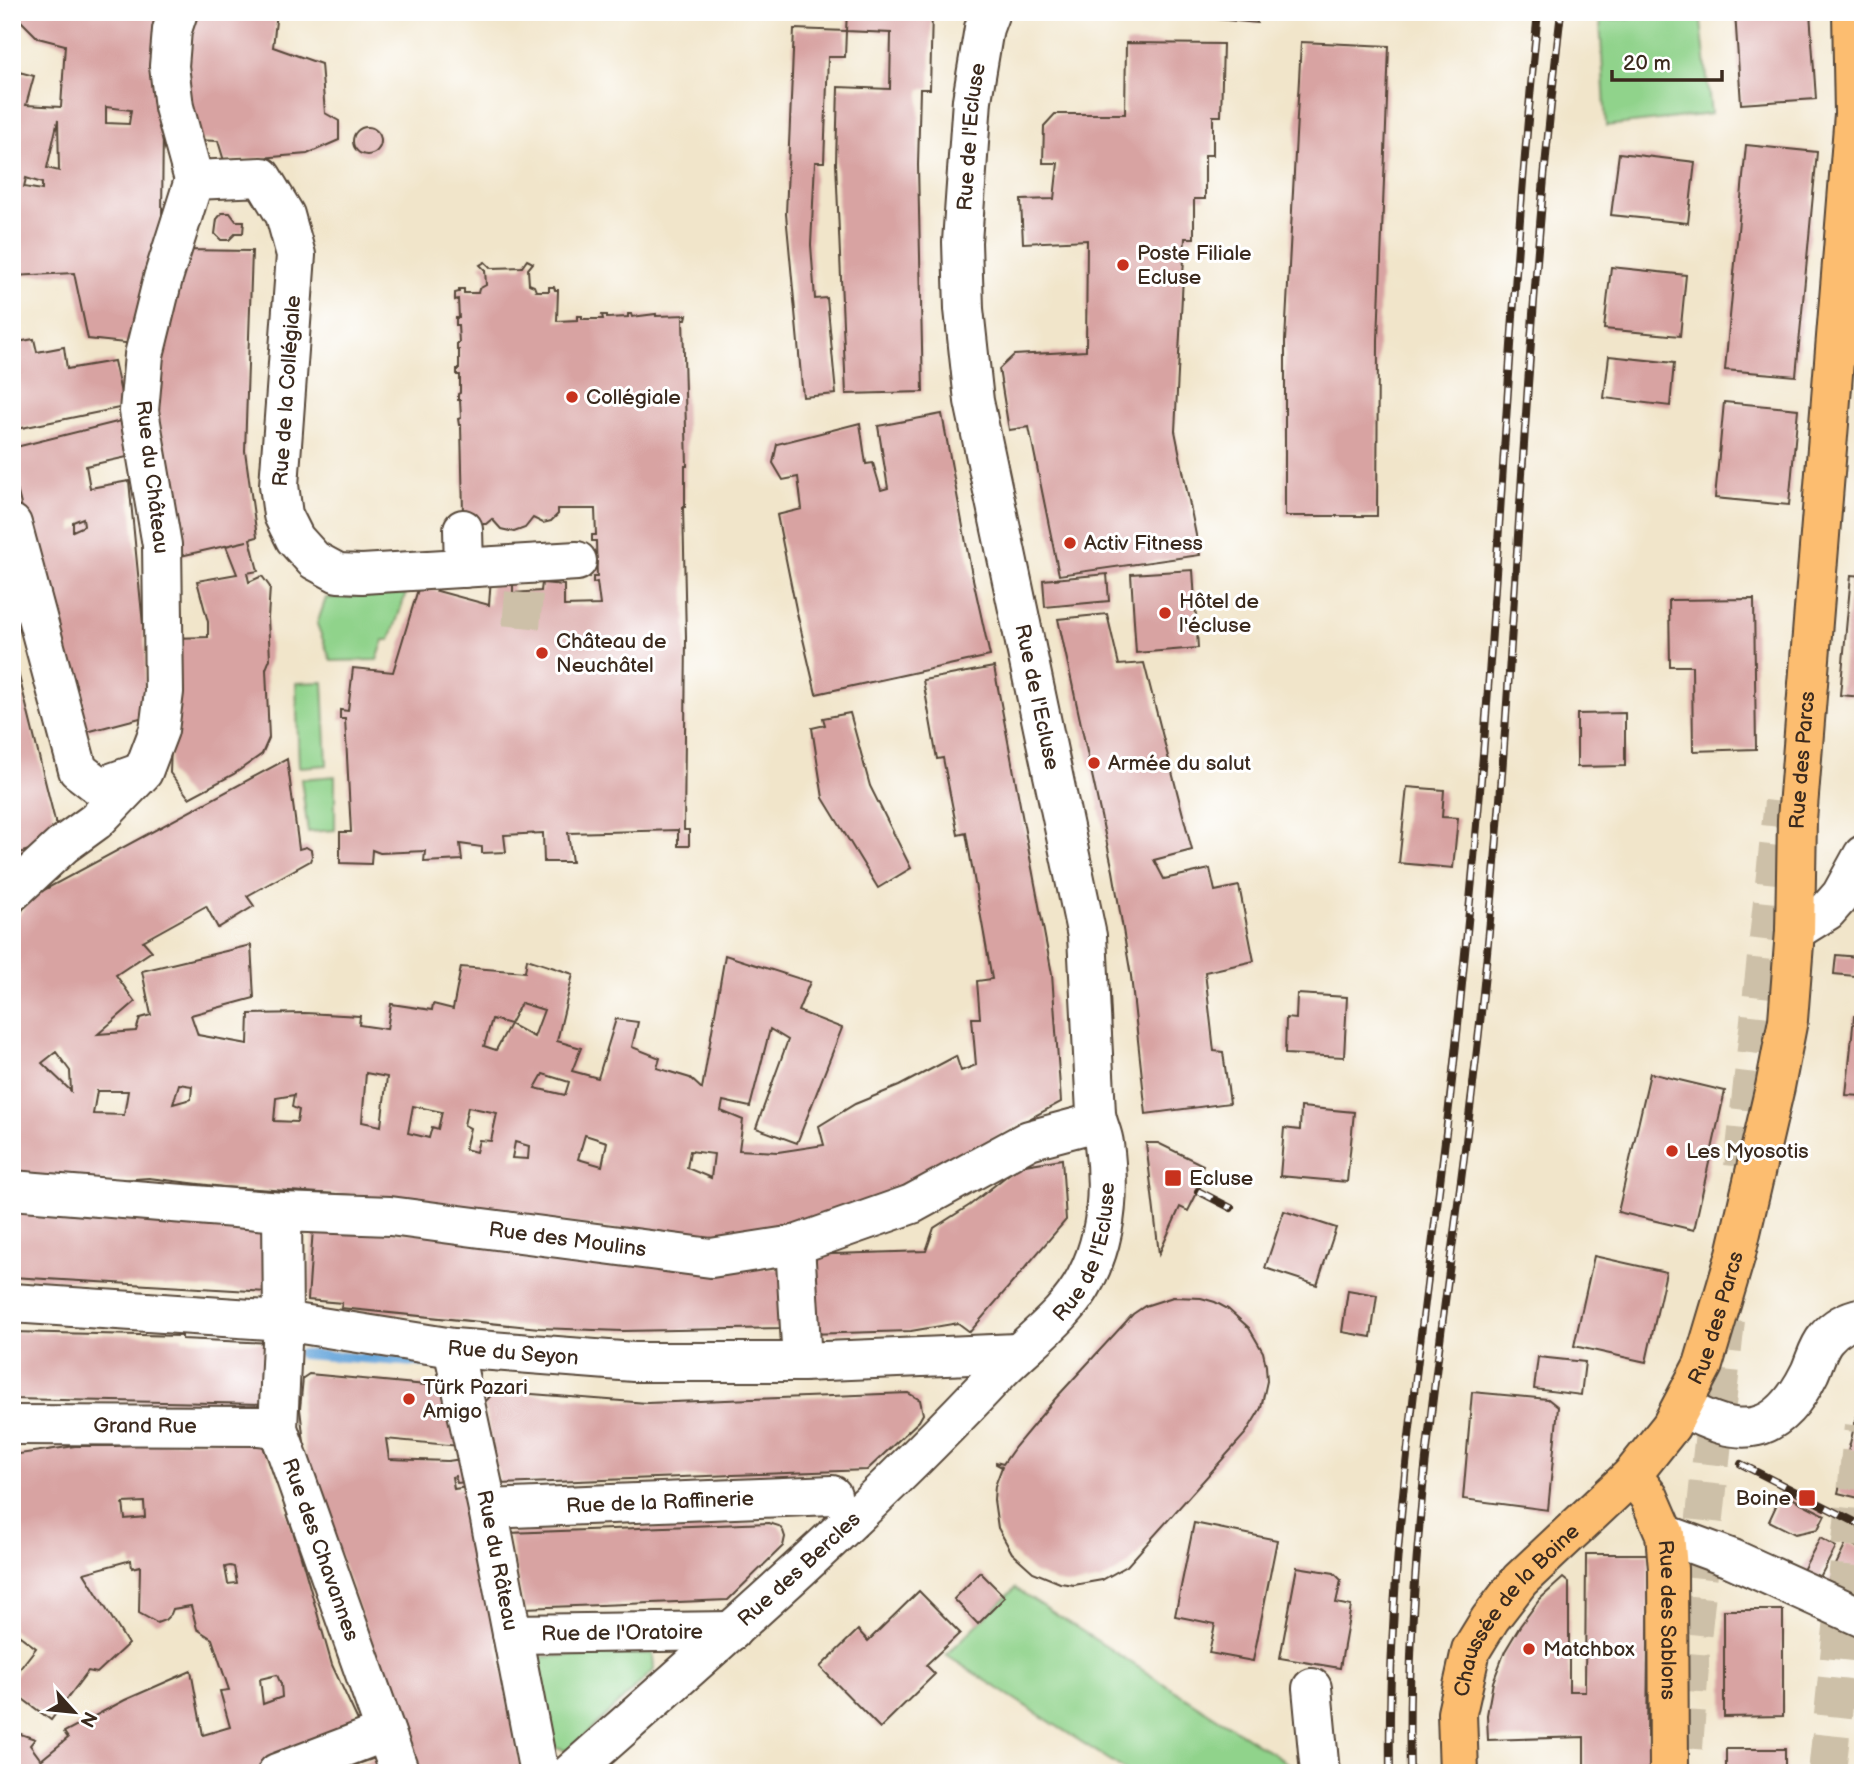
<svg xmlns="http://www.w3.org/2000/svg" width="1875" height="1785" viewBox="0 0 1875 1785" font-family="'Balsamiq Sans',sans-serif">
	<rect width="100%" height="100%" fill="#fff"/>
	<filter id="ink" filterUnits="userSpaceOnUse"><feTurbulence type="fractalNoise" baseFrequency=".0143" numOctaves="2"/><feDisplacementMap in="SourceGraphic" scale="14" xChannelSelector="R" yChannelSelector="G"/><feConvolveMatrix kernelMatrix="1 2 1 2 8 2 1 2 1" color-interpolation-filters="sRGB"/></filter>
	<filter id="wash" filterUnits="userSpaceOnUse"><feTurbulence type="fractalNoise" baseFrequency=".00686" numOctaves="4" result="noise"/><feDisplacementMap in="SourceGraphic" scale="28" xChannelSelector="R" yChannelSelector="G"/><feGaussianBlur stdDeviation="1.57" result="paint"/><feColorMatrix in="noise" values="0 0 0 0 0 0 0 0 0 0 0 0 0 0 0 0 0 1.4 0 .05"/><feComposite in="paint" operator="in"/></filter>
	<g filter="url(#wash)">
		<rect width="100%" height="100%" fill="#f1e5ca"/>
		<g fill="#90d38b" stroke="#667e54" stroke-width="2">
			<path d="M1663 12H1700L1711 114 1606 126 1600 20 1663 15Z"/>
			<path d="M406 593 390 640H384L377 660 331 661 317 624 326 598Z"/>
			<path d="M323 682 327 765 299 767 296 683Z"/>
			<path d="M335 776V830L308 832 301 779Z"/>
			<path d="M1015 1588 1298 1770V1773H1130L946 1655Z"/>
			<path d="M653 1653 654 1670 568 1751 551 1747 533 1657Z"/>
		</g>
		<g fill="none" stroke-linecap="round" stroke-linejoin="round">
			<path stroke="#69a7db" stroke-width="10" d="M302 1354 432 1363"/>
		</g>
		<g id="blocks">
			<g fill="#d8a3a2" fill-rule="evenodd">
				<path d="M15 12H159L163 126 162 216 134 344 88 339 74 273 12 276V70L34 76 26 105 61 107 65 45 38 38 17 17ZM106 107 131 110 129 124 106 123ZM58 120 59 171 47 168ZM26 178 42 183V190L24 187Z"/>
				<path d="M193 12H277L273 47 321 64 325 113 339 121V140L307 154 224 161 218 141 195 140 175 89Z"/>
				<path d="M847 12H932L930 89H920L918 165 923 392 846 394 836 163 838 87 890 89 891 33 846 31Z"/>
				<path d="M1164 12H1257V23L1164 14Z"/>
				<path d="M1735 12H1810L1816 99 1741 104Z"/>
				<path d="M794 29 846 31 845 57H828L824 162H815L811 245 815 299 827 298 836 394 803 397 786 214Z"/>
				<path d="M1301 42 1389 46 1378 340 1377 516H1285V341Z"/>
				<path d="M1126 43 1223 44 1221 116H1213V155H1205V199H1194V238H1185L1175 431 1200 555 1059 575 1029 427 1009 430 999 369 1014 355 1086 351 1087 240 1023 243 1021 200 1054 199 1058 163H1043L1044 126 1055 114H1125Z"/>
				<circle cx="367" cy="141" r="14"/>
				<path d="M1746 145 1817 152 1796 376 1725 370Z"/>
				<path d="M1619 153 1695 162 1688 223 1611 215Z"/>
				<path d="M222 213H230L236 221H244L243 233H236L229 240H221L215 234 217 219Z"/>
				<path d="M181 250 252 251 245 451 257 537 250 539 258 571 247 573 249 582 262 576 270 587 268 618 270 659 266 669 269 738 262 754 234 774 189 798 170 773 175 638 208 637V622L197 581 237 574 226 546 247 541 176 557 153 385Z"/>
				<path d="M527 260 533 263 528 269 529 284 534 286 536 291H549V287H554L555 290H558L557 321 578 320V316H582V319H603L602 315H607V318L628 317V314H631L632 317 656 314V316L687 315 686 319H683L687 466H685V507H683L686 637 684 830H689V846H678V830L568 833 572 862H544L543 833 504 835 506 852 482 853V847L460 844 462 860 424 862 425 851 380 853 372 850 371 864 340 863V832H351L345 719H340V710L348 711 353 668 393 672 419 586 489 605 491 577 513 581V593L541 591 542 583 564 585V606L600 605 597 582 593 583V577H597L596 541H592V535H596L595 509H558V514L551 521 543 523 533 518 525 528 514 532 501 529 492 519 486 524H477L463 512 461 425H459L458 419 461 418 460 400H458V394L460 393V375H457V369H459V350H457V343H459L458 325H456V318H459L458 299 455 300V293L459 292V289H464V293H478L479 289 486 285 485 270 480 265 485 262 491 268 522 267Z"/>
				<path d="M1611 267 1686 275 1680 336 1604 329Z"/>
				<path d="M34 339 37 352 64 347 67 369 114 361 124 407 12 430V343Z"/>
				<path d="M1609 356 1674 363 1670 406 1604 398Z"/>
				<path d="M1724 402 1798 409 1789 505 1715 498Z"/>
				<path d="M942 414 971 570 990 656 816 694 796 609 777 515 802 509 798 477 783 480 773 463 777 444 860 423 866 464 873 463 881 490 888 488 878 426Z"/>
				<path d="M121 421 127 457 86 466 90 488 129 481 146 656 144 717 79 734 12 469V448ZM83 518 84 526 73 531V522Z"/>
				<path d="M1193 570 1198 648 1136 653 1131 574Z"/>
				<path d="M1107 574 1109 601 1045 607 1043 580Z"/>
				<path d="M1851 575 1863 576V697L1840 695Z"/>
				<path d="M1754 599 1756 749 1693 751 1692 666H1670L1669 600Z"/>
				<path d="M1107 614 1119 665 1144 663 1192 850 1154 860 1164 879 1210 869 1215 891 1239 886 1254 961 1205 972 1214 1051 1223 1052 1230 1103 1146 1114 1131 976 1113 871 1058 619Z"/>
				<path d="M12 648 60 841 12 855Z"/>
				<path d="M994 667 1052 974 1061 1102 938 1168 900 1188 778 1235 709 1241 352 1195 224 1187 149 1178 91 1182 12 1179V926L31 897 287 759 299 849 306 847 311 850 312 856 310 861 247 896 254 906 218 928 206 906 143 941 152 951 116 975 135 1002 98 1034 136 1031 140 1018 151 1015 142 971 251 945 254 998 191 1015 198 1035 248 1044 249 1014 305 1013 360 1016 359 1025 387 1029 391 1004 432 1010 433 1004 453 1009 461 967 525 972 527 959 573 974 557 1041 581 1048 572 1071 598 1078 616 1019 638 1022 632 1047 660 1058 657 1068 690 1078 702 1089 725 955 810 982 798 1011 842 1028 797 1143 756 1128 788 1040 770 1029 750 1107 723 1101 721 1111 743 1120 739 1150 778 1152 824 1145 819 1126 855 1104 899 1086 956 1056 961 1071 976 1065 972 1018H980L977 981 992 979 966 833 958 835 943 758 937 759 923 680ZM521 1003 544 1010 534 1037 510 1024 496 1050 484 1046 492 1019 510 1024ZM56 1052 70 1071 71 1091 42 1063ZM366 1073 387 1077 381 1126 362 1122ZM543 1074 569 1082 565 1095 535 1088ZM179 1084 192 1086 191 1099 173 1104ZM97 1091H128L124 1115 93 1114ZM294 1095 292 1107 299 1110 297 1122 274 1121 276 1098ZM413 1106 442 1112 438 1129 432 1127 429 1138 408 1133ZM468 1107 497 1113 491 1141 479 1140 476 1152 465 1149 470 1128 464 1125ZM585 1135 607 1142 602 1166 578 1159ZM515 1142 529 1146 528 1159 512 1158ZM690 1151 714 1154 711 1178 687 1168Z"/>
				<path d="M850 713 870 786 911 868 878 888 823 798 812 728 825 725 823 718Z"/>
				<path d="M1625 713V766L1577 767V714Z"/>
				<path d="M1407 787 1444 790 1442 817 1458 818 1453 868 1399 863Z"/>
				<path d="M1836 955 1858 957 1855 976 1834 974Z"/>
				<path d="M1297 994 1347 997 1344 1057 1285 1054 1286 1018 1296 1019Z"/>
				<path d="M1854 1016 1863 1017V1096L1846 1095Z"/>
				<path d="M1650 1073 1725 1091 1694 1230 1618 1212Z"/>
				<path d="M1301 1107 1354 1112 1347 1182 1280 1176 1284 1128 1300 1130Z"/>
				<path d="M1146 1143H1158L1203 1165 1196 1179 1202 1182 1198 1191 1188 1211 1180 1207 1159 1254Z"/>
				<path d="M1062 1159 1066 1220 970 1332 958 1323 911 1331 807 1334 804 1255 926 1251 934 1228 970 1205 1019 1166Z"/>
				<path d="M12 1207 265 1220 267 1292 12 1277Z"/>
				<path d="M1284 1211 1336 1228 1317 1285 1265 1268Z"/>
				<path d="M313 1228 450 1235 628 1259 783 1269 784 1328 622 1331 539 1328 341 1308 342 1303 308 1300Z"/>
				<path d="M1594 1256 1666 1272 1646 1362 1574 1346Z"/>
				<path d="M1348 1290 1377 1295 1371 1337 1342 1332Z"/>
				<path d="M1173 1297 1201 1298 1215 1302 1228 1309 1249 1328 1263 1352 1266 1366 1267 1381 1261 1408 1246 1433 1127 1566 1102 1580 1074 1585 1060 1583 1033 1572 1012 1553 998 1528 994 1500 995 1486 1002 1467 996 1464V1462L1003 1464 1015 1447 1055 1399 1133 1314 1145 1306Z"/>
				<path d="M12 1332 182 1336V1339L272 1343 268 1404 12 1399Z"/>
				<path d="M1538 1357 1585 1362 1581 1395 1534 1389Z"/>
				<path d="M309 1374 447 1387 459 1446 386 1439 389 1459 448 1461 462 1459 466 1482 457 1483 455 1476 452 1477 454 1489 467 1487 522 1773H417L306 1459 300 1409 303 1378Z"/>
				<path d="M495 1391 647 1403 908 1393 920 1400 923 1414 919 1421 867 1470 500 1484 484 1403Z"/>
				<path d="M1472 1392 1548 1399 1558 1407 1548 1510 1463 1499Z"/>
				<path d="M1862 1394H1863V1499L1838 1493Z"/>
				<path d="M259 1436 277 1482 300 1553 332 1665 359 1723 247 1773H12V1731L35 1739 30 1745 41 1760 68 1738 64 1732 125 1700 191 1671 203 1735 230 1727 220 1691 229 1690 212 1639 197 1629 191 1606 173 1609 171 1614 165 1620 157 1623 139 1613 140 1566 132 1568 131 1560 84 1573 128 1644 97 1673 88 1671 51 1720 12 1691V1679L36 1648 12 1630V1455L75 1446H115ZM144 1502 145 1517 125 1519 123 1503ZM230 1566 234 1567 237 1583 228 1584 225 1567ZM277 1675 281 1684 282 1697 263 1704 260 1679Z"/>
				<path d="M1782 1493 1825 1515 1818 1529 1795 1534 1769 1521Z"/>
				<path d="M769 1523 779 1526 783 1531 785 1537 783 1546 728 1600 524 1608 509 1533Z"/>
				<path d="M1194 1523 1277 1540 1253 1661 1209 1653 1215 1624 1175 1616Z"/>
				<path d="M1820 1538 1836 1547 1819 1579 1803 1570Z"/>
				<path d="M1847 1542 1863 1550V1598L1825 1587Z"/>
				<path d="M1586 1554H1649L1647 1737H1651V1773H1584V1737L1488 1740 1487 1715 1493 1682 1505 1651 1520 1626 1540 1599 1563 1578 1569 1583V1691H1585Z"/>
				<path d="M1297 1567 1334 1573 1341 1580 1336 1603 1351 1606 1340 1668 1280 1658Z"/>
				<path d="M980 1572 1005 1597 978 1624 954 1599Z"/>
				<path d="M919 1591 960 1633 926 1665 935 1674 880 1728 820 1667 858 1630 868 1641Z"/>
				<path d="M1724 1610H1783V1716L1724 1717Z"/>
				<rect x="1726" y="1749" width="59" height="24"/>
				<path d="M381 1756 386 1773H335V1772Z"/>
			</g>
		</g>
	</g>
	<g filter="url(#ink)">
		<use href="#blocks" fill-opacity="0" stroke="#564638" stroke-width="2"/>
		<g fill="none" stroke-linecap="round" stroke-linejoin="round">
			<path stroke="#cdc0a8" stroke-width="38" stroke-dasharray="38 19" stroke-linecap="butt" d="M521 627 524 593"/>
			<g stroke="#cdc0a8" stroke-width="38" stroke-dasharray="38 19" stroke-linecap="butt">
				<path d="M1743 1167 1783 802"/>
				<path d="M1684 1748 1692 1639 1726 1320"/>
				<path d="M1827 1773 1863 1426"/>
			</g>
			<g stroke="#564638" stroke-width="42">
				<g id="minor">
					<path d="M194 180 262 177 285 215 296 255 279 485 283 515 295 539 314 560 338 573 362 574 577 561"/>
					<path d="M12 524 78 770 100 787 142 772"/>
					<path d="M463 529 464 568"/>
					<path d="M12 892 63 845 96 821 143 772 159 730 164 692 162 545 139 411 144 355 163 278 194 180 174 107 169 66 172 30 178 12"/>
					<path d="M1795 931 1827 911 1841 895 1863 855"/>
					<path id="s1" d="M12 1190 282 1212 390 1216 711 1258 795 1245 912 1204 1029 1140 1097 1122"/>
					<path id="s2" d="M282 1212 283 1321 278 1428 400 1773"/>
					<path d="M795 1245 802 1362"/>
					<path id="s3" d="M12 1303 283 1321 453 1348 634 1362H802L1017 1353"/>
					<path id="s4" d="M453 1348 488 1509 537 1763 543 1773"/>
					<path d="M1682 1407C1741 1440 1778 1437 1810 1372 1815 1361 1818 1347 1826 1338 1836 1326 1848 1320 1863 1317"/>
					<path id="s5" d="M12 1425 259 1426 278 1428"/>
					<path id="s6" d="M488 1509 832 1495"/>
					<path d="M1665 1534 1733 1559 1863 1618"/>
					<path id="s7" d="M512 1634 732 1631"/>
					<path d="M1312 1688 1320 1773"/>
					<path d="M277 1773 385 1732"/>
					<path id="s8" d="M571 1773C718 1643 867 1514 1000 1371 1029 1341 1067 1316 1086 1278 1107 1237 1110 1189 1104 1144 1103 1133 1097 1124 1096 1113L1087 936 974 401 964 309 962 242 972 100 984 28 990 12"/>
				</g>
			</g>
			<g stroke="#564638" stroke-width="42">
				<g id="major">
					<path id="s9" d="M1632 1475 1649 1497 1665 1534 1668 1569 1669 1773"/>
					<path id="s10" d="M1459 1773 1457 1713 1471 1650 1490 1619 1520 1580 1632 1475 1671 1426 1703 1365 1736 1254 1775 1087 1788 1020 1795 931 1797 820 1854 114 1852 12"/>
				</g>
			</g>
			<use href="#minor" stroke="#fff" stroke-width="38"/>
			<use href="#major" stroke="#fcbd6f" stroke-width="38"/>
			<g stroke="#3b2a1e" stroke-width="8">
				<g id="rail">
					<path d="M1198 1191 1231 1208"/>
					<path d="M1741 1464 1863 1526"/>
					<path d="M1390 1773C1386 1514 1436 1260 1460 1004 1469 913 1478 821 1485 730 1503 491 1514 251 1538 12"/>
					<path d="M1410 1773C1404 1518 1455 1266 1481 1013 1516 680 1522 345 1561 12"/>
				</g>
			</g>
			<use href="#rail" stroke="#fff" stroke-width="5" stroke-dasharray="16" stroke-linecap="butt"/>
		</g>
	</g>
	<g fill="#c8321e" stroke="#fff" stroke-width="2.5">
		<circle cx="1123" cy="265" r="7"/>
		<circle cx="572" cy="397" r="7"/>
		<circle cx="1070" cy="543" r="7"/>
		<circle cx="1165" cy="613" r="7"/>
		<circle cx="542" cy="653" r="7"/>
		<circle cx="1094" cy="763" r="7"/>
		<circle cx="1672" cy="1151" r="7"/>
		<rect x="1164" y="1169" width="18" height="18" rx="3.5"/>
		<circle cx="409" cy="1399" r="7"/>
		<rect x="1798" y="1489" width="18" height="18" rx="3.5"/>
		<circle cx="1529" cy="1649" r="7"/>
	</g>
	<g text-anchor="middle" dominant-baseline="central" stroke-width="6" stroke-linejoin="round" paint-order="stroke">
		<g font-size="21" fill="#3b2a1e" stroke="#fff">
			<text stroke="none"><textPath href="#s8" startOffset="1874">Rue de l'Ecluse</textPath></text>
			<text transform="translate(287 391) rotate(-86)">Rue de la Collégiale</text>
			<text transform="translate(152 477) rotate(83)">Rue du Château</text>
			<text transform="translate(1037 697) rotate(78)">Rue de l'Ecluse</text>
			<text stroke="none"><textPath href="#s10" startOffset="1111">Rue des Parcs</textPath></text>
			<text stroke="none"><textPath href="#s1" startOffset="558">Rue des Moulins</textPath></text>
			<text stroke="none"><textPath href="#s8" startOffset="740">Rue de l'Ecluse</textPath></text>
			<text stroke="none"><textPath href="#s10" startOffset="544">Rue des Parcs</textPath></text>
			<text stroke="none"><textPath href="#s3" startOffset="504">Rue du Seyon</textPath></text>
			<text stroke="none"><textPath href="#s5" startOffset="133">Grand Rue</textPath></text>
			<text stroke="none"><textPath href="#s6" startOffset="172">Rue de la Raffinerie</textPath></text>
			<text stroke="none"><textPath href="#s2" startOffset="345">Rue des Chavannes</textPath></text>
			<text stroke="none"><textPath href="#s4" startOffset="217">Rue du Râteau</textPath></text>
			<text stroke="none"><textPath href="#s8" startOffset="306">Rue des Bercles</textPath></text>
			<text stroke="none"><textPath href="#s10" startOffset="182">Chaussée de la Boine</textPath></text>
			<text stroke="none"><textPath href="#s9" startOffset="154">Rue des Sablons</textPath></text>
			<text stroke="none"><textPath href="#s7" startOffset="110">Rue de l'Oratoire</textPath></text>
		</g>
		<g font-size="21" fill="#3b2a1e" stroke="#fff" text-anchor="start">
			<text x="1137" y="253">Poste Filiale<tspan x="1137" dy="24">Ecluse</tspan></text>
			<text x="586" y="397">Collégiale</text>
			<text x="1084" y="543">Activ Fitness</text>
			<text x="1179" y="601">Hôtel de<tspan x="1179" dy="24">l'écluse</tspan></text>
			<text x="556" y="641">Château de<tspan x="556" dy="24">Neuchâtel</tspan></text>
			<text x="1108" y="763">Armée du salut</text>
			<text x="1686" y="1151">Les Myosotis</text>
			<text x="1189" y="1178">Ecluse</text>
			<text x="423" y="1387">Türk Pazari<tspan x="423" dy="24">Amigo</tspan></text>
			<text x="1791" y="1498" text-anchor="end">Boine</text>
			<text x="1543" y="1649">Matchbox</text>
		</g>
	</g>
	<rect width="1875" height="1785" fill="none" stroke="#fff" stroke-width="42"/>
	<g transform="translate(74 1712) rotate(117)" stroke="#ffffff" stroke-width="5" paint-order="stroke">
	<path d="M0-5L12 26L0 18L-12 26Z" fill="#3b2a1e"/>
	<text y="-10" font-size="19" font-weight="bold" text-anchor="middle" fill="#3b2a1e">N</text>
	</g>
	<path d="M1612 70v10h110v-10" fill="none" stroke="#3b2a1e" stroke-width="3.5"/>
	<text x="1623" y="70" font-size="21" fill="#3b2a1e" stroke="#ffffff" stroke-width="5" paint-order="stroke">20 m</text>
</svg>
